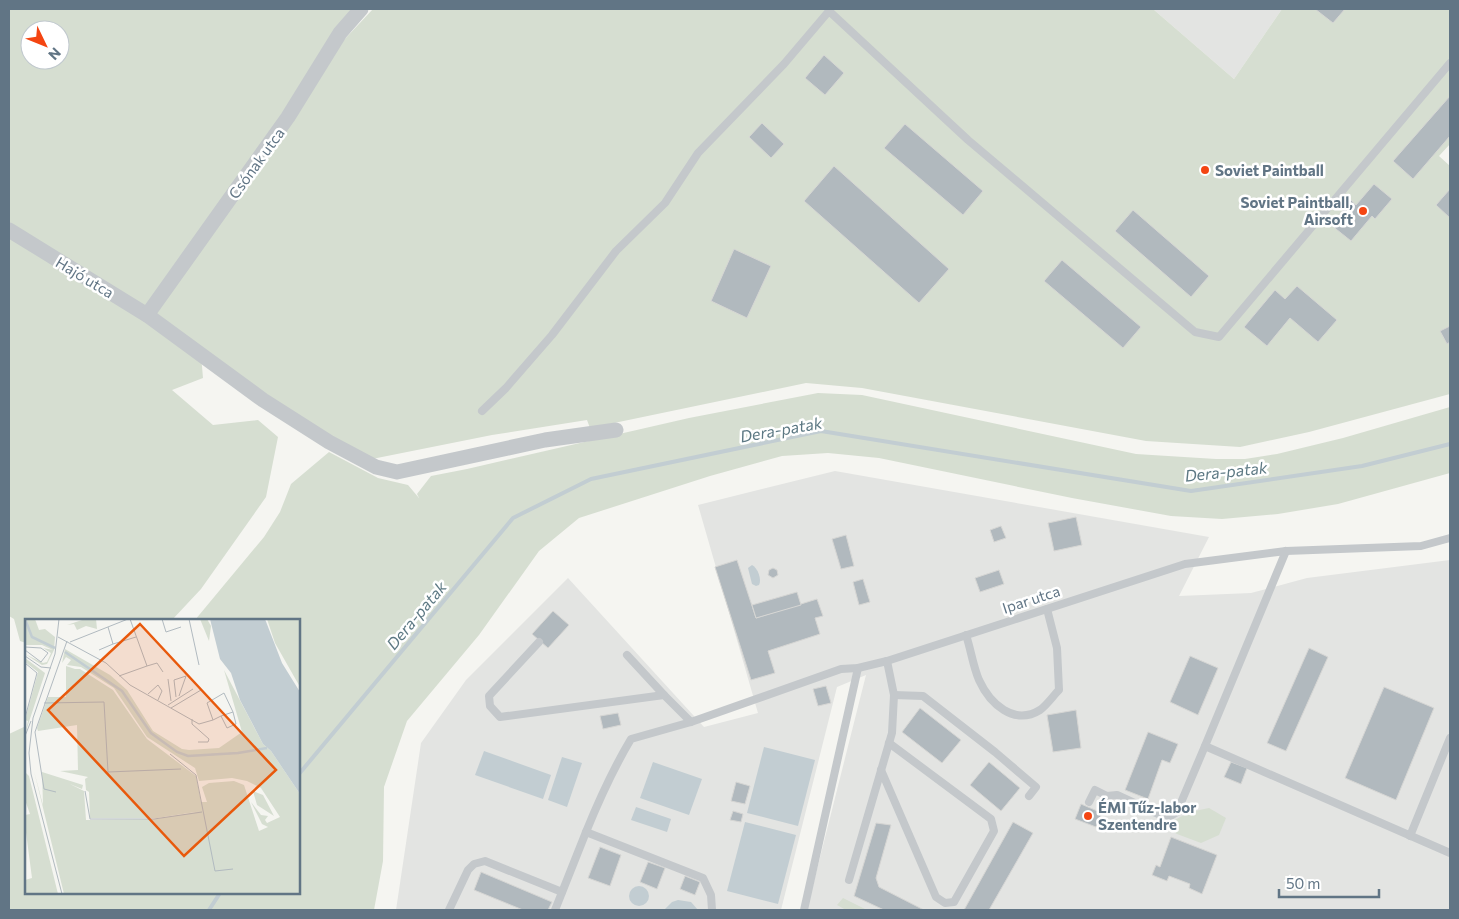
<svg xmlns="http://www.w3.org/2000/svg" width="1459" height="919" viewBox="0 0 1459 919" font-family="Commissioner,sans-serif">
	<rect width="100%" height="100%" fill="#f5f5f1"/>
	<g fill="#e3e4e2">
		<path d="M1153 9H1282L1234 79Z"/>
		<path d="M835 471 1209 537 1179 596 1251 593 1307 578 1450 560V910H809L807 909 866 675 837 687 781 910H396L421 743 466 680 568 578 704 727 758 713 698 505Z"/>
	</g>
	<g fill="#d6ded1" fill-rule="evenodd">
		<path d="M9 9H357L152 314 342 42 373 9H1153L1234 79 1282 9H1450V144L1439 156 1450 166V394L1309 432 1240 447 1146 441 862 388 806 383 590 428 587 420 492 435 367 460 201 355 203 378 172 390 213 425 258 420 278 437 266 497 201 589 172 620H26V643L20 641 14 619 9 616ZM30 30H60V60H30Z"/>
		<path d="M818 393 862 395 1136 454 1216 459H1245L1277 454 1343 438 1450 407V473L1338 504 1278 514 1222 519 1171 516 1072 498 879 458 828 453 782 456 710 476 579 518 539 551 479 635 407 721 384 787 383 861 374 910H9V734L26 726V893H299V620H195L264 537 280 512 291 484 329 452 378 478 408 485 419 498 417 494 431 476 467 469 689 418Z"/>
		<path d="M1209 808 1226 818 1219 835 1201 843 1177 834 1166 828C1178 815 1193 811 1209 808Z"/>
		<path d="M843 898 867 910H846L837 905Z"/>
	</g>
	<g fill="#c2cdd2">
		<path d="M752 565C758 568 762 580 759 585L756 586 752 584 748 568Z"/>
		<path d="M764 747 815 760 798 826 747 813Z"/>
		<path d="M484 751 551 775 543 799 475 775Z"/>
		<path d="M562 757 582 763 567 807 548 800Z"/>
		<path d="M653 762 702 779 689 815 640 798Z"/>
		<path d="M636 807 671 819 667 832 631 820Z"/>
		<path d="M745 822 796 835 778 904 727 891Z"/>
		<circle cx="639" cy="896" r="10"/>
		<path d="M678 900 691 902 698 910H664L672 902Z"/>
	</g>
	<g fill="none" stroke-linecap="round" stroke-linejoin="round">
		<g stroke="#c2cdd2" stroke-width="4">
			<path d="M299 774 513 518 591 479 821 431 1191 491 1362 466 1450 444"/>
			<path d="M209 910 220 893"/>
		</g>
	</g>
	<g fill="#b1b9be" stroke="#d6d6d4">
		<path d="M1315 9H1345L1333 23Z"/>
		<path d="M824 55 844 73 825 95 805 78Z"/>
		<path d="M1450 96V136L1413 179 1393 161Z"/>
		<path d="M762 123 784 144 771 158 749 137Z"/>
		<path d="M905 124 983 191 963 215 884 148Z"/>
		<path d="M834 166 949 269 919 303 804 201Z"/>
		<path d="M1374 184 1392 199 1375 219 1372 216 1351 241 1331 225 1351 200 1356 205Z"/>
		<path d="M1450 189V218L1436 205Z"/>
		<path d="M1133 210 1209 276 1191 297 1115 231Z"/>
		<path d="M734 249 771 266 747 318 711 301Z"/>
		<path d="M1062 260 1141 327 1123 348 1044 281Z"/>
		<path d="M1297 286 1337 320 1318 342 1290 318 1267 346 1244 327 1275 290 1285 299Z"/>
		<path d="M1450 326V342L1447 344 1440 331Z"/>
		<path d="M1076 517 1082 545 1054 551 1048 523Z"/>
		<path d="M1001 526 1006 538 994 542 990 530Z"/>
		<path d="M846 535 854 566 841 569 832 539Z"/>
		<path d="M737 560 756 618 817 599 823 616 815 618 820 634 768 651 775 673 751 680 715 567Z"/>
		<path d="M773 568 777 570 778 575 773 578 768 575 769 570Z"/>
		<path d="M999 570 1004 584 980 592 975 578Z"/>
		<path d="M863 579 870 602 859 605 853 582Z"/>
		<path d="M797 592 801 605 756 618 752 605Z"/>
		<path d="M553 611 569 625 548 648 532 634Z"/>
		<path d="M1309 648 1328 657 1286 751 1267 743Z"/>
		<path d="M1190 656 1218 668 1198 715 1170 702Z"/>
		<path d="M826 686 831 703 818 706 813 689Z"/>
		<path d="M1384 687 1434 708 1396 800 1345 778Z"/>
		<path d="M920 708 961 740 942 763 902 732Z"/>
		<path d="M1076 710 1081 748 1053 752 1047 715Z"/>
		<path d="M618 713 621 725 603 729 600 716Z"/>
		<path d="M1148 732 1178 744 1170 763 1162 760 1148 799 1125 790Z"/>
		<path d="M989 762 1020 788 1001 811 970 785Z"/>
		<path d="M1231 762 1247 768 1241 784 1224 777Z"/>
		<path d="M736 782 750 786 745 804 731 801Z"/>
		<path d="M1081 804 1102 813 1096 827 1075 819Z"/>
		<path d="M733 811 743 814 741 822 730 820Z"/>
		<path d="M1013 822 1033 833 989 910H964Z"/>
		<path d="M876 823 891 825 876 878 879 887 924 910H884L854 896Z"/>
		<path d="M1171 837 1217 855 1202 894 1189 888 1190 884 1169 876 1167 881 1152 875 1156 865 1160 867Z"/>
		<path d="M600 847 621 855 610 886 588 878Z"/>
		<path d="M648 862 665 868 657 889 640 882Z"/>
		<path d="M481 872 552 902 548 910H523L474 890Z"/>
		<path d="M685 876 700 882 695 895 680 889Z"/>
	</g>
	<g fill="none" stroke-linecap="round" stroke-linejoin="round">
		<g stroke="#c4c8cb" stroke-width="8">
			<path d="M482 411 506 388 552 335 616 251 665 203 698 153 784 64 829 11 968 140 1195 332 1219 337 1450 63"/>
			<path d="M1286 551 1205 746 1450 853"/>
			<path d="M966 635C971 650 973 666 979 680 990 704 1014 726 1040 710 1047 705 1053 696 1059 690L1057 648 1047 609"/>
			<path d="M539 642 489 696 490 706 500 717 664 695 691 722"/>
			<path d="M627 655 664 695"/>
			<path d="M894 695 923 696 995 752 1036 787 1029 796"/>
			<path d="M881 770 936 897 945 903 954 902 994 831 991 819 889 743"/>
			<path d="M1089 802 1095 790 1107 796 1117 795 1167 818 1177 812 1205 746"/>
			<path d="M586 832C599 800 613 769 631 739L691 722 841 669 858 668 887 661 1185 564 1286 551 1421 546 1450 538"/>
			<path d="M1410 836 1450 738"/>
			<path d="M849 880 892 733 894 695 887 661"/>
			<path d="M449 910 468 870 474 864 485 861 562 892"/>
			<path d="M555 910 586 832 703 878 711 895 712 910"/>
			<path d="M804 910 858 668"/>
		</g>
		<g stroke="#c4c8cb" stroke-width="15">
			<path d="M9 230 147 315 263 400 329 442 376 467 397 472 545 440 616 430"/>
			<path d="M147 315 288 117 340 33 361 9"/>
		</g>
	</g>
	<g fill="#f44512" stroke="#fff" stroke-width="2">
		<circle cx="1205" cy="170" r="5"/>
		<circle cx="1363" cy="211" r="5"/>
		<circle cx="1088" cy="816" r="5"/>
	</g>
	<g text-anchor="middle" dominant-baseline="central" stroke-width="5" stroke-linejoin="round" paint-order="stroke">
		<g font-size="15" fill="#617585" stroke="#fff">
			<text transform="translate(256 163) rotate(-54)">Csónak utca</text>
			<text transform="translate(85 277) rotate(31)">Hajó utca</text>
			<text transform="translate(1031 599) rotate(-18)">Ipar utca</text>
		</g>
		<g font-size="15" font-weight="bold" fill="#617585" stroke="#fff" text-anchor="start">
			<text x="1215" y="170">Soviet Paintball</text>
			<text x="1353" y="202" text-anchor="end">Soviet Paintball,<tspan x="1353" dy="17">Airsoft</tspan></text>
			<text x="1098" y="807">ÉMI Tűz-labor<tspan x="1098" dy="17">Szentendre</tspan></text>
		</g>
		<g font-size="16" font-style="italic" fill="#5c7883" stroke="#fff">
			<text transform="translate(781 429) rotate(-10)">Dera-patak</text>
			<text transform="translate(1226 471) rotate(-6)">Dera-patak</text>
			<text transform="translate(416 615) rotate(-50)">Dera-patak</text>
		</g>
	</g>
	<g transform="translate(25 619)">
		<rect width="275" height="275" fill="#f5f5f1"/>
		<path d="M0 0H10L14 11 20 10 30 18 29 31 22 45 17 46 0 35 18 44 22 43 26 34 18 29 28 31 17 26H0ZM60 0H71L72 10 61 7 52 11 49 5 42 6ZM175 0H182L186 7 184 22ZM242 0H275V68L250 24ZM40 30 85 56 102 71 128 112 157 130 164 131 194 129 217 113 199 51 238 125 246 132 275 175V275H39L9 152 18 186 17 153 58 166 57 170 45 165 59 172 61 201 130 200 177 192 132 199H65L64 173 61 171 60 160 63 158 35 152 53 151 52 106 13 112 12 109 23 78H41V47L50 50H55L88 71 122 120 171 157 176 183H182L177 168 184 164 209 162 219 166 234 212 243 208 237 205 226 183 236 196 243 197 240 201 242 204 255 198 236 169 222 162 207 159 174 162 170 149 122 118 89 69 56 48 42 46 46 41 41 38 37 44ZM0 39 20 54 0 115 3 102 0 101 13 53 0 43ZM1 154 4 157 33 275H0V261L7 259 0 206V196L5 195 0 181ZM228 172 238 176 249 197 232 186Z" fill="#d6ded1"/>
		<path d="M185 0H240L257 44 275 73V175L246 132 238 125 215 81 206 54 195 40Z" fill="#c2cdd2"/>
		<path fill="none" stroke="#c2cdd2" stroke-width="2.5" d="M0 0 7 18 30 29M40 33 97 72 126 114 152 133 163 137 213 134 242 129"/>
		<path fill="none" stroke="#b1bac0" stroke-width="1" d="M34 0 30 35 8 99 4 134 6 155 37 275M137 0 141 13 156 8M164 0 174 46M33 18 81 44 105 66 174 105 188 101M45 23 103 0M88 25 111 18M0 28 16 29 23 34 16 43 0 31M74 31 88 25 83 8M0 37 16 48 26 49M0 44 12 54 0 99M122 47 132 44 138 53M94 57 122 47 105 0M143 60 146 82M123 75 133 66 137 72 133 81M151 78 149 61 161 57 154 77M19 84 79 83 83 153 156 150M143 86 168 70M146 89 176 71M196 97 208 93 211 105 202 109 196 97 188 101 182 84 199 74 208 93M167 100V105L184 120 183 123H173M0 117 6 102M145 135 171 156 190 252 208 250M60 172 65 200H129L177 193M31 173 19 170 10 113 42 22"/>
		<path fill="#e8590c" fill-opacity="0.15" stroke="#e8590c" stroke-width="2.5" d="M115 5 251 151 159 237 23 91Z"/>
		<rect width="275" height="275" fill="none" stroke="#617585" stroke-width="2.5"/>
	</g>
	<rect width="1459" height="919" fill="none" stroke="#617585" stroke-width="20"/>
	<g transform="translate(45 45) rotate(133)"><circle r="24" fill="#ffffff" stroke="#c0c8ce"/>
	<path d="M0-4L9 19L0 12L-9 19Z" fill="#f44512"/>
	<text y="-8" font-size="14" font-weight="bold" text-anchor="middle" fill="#617585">N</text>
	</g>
	<path d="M1279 889v8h100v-8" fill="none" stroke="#617585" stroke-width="2.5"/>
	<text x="1286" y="889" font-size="15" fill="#617585" stroke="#ffffff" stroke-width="4" paint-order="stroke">50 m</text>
</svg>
